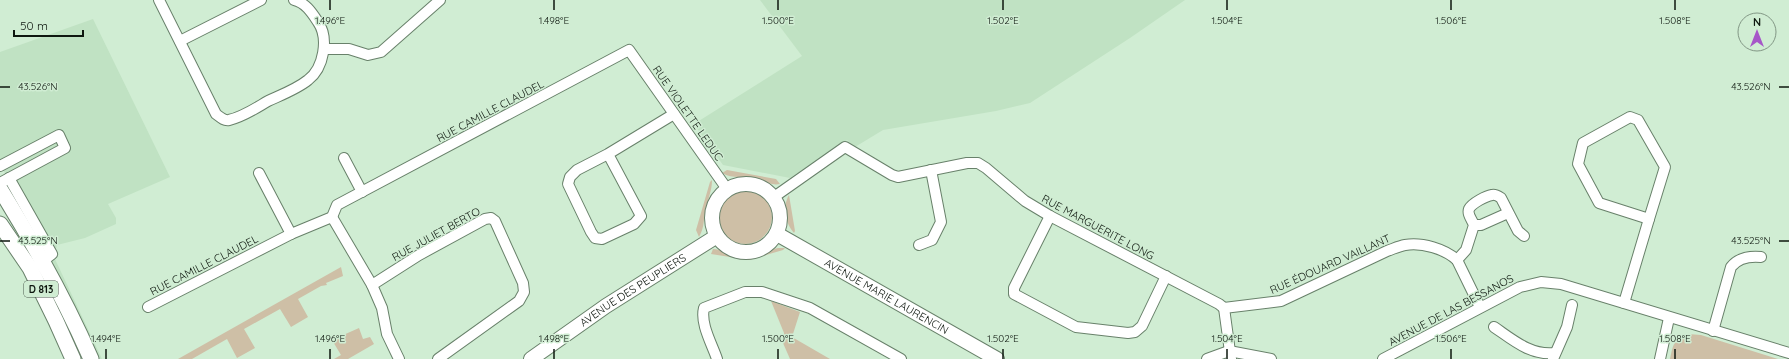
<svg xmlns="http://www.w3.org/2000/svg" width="1789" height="359" viewBox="0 0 1789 359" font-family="Quicksand,sans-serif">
	<rect width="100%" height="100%" fill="#d0edd3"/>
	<g fill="#c0e2c3">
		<path d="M760 0H1185L1130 38 1030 103 996 111 883 130 855 147 847 140 790 178 723 165 694 124 802 56Z"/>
		<path d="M93 19 170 177 108 204 116 218V224L85 238 57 245 54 257 102 359H94L17 195 0 164V52Z"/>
	</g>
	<g fill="#cebfa6">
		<path d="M727 170 776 179 780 184C770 186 763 180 755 178 744 175 733 180 722 173Z"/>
		<path d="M712 180C712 191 708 198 706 209 703 219 705 227 699 237L696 230 710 182Z"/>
		<circle cx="745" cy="217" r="27"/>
		<path d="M789 195 795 231 794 233C785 223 782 207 789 195Z"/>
		<path d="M778 248H785L783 250 749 260 711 254 713 249C723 249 729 256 739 258 753 260 765 251 778 248Z"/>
		<path d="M341 267 343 276 326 283 327 285 321 286 298 299 308 317 291 327 280 309 244 329 255 348 237 358 227 339 192 359H178Z"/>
		<path d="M771 301 800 312 792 337 830 359H790L783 343 784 333Z"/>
		<path d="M359 328 363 339 370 337 374 344 348 359H334L341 355 332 340Z"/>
		<path d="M1688 334 1701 335 1778 359H1670C1673 344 1674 339 1688 334Z"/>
	</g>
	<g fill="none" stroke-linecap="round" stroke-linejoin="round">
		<g stroke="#68816a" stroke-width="12">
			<g id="street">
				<path d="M159 0 216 114C220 117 224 121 229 120 243 117 256 108 268 101 281 95 297 89 308 80 324 68 329 38 318 22 312 13 306 3 294 0"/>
				<path d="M180 41 261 0"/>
				<path d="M325 49H349L368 55 381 52 440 0"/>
				<path d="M1630 117 1638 120 1665 167 1649 219 1599 203 1578 164 1583 143Z"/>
				<path d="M608 154 641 216 634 224 602 239 595 238 591 232 568 184 570 177 577 170 608 154 674 114"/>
				<path d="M344 158 362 192"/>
				<path d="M0 166 59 135 65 148 0 183"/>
				<path d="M259 173 291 234"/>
				<path d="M9 178 52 254 43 261"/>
				<path d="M774 197 845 147 892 175 898 177 967 163H978L986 168 1025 201 1050 216 1219 304 1224 308"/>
				<path d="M1050 216 1014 288V294L1076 327 1128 333 1135 332 1142 326 1166 276"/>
				<path d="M332 217 372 285 382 308 387 334 399 359"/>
				<path d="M1474 225H1481L1508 213"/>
				<path d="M919 245 932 240 941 222 931 170"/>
				<path d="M1457 260 1466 250 1474 225C1472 220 1467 214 1469 209 1472 203 1486 196 1492 195 1495 194 1498 196 1501 198L1518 231 1524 236"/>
				<path d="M372 285 419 255 485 219 491 218 495 221 523 283 524 292 519 301 438 359"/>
				<path d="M1624 303 1649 219"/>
				<path d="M148 307 291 234 332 217 337 205 629 50 727 189"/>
				<path d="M1224 308 1281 301 1387 251C1393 249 1399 246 1405 245 1422 242 1445 249 1457 260L1480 307"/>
				<path d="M1224 308 1231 359"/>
				<path d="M1494 327C1513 340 1531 356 1555 353"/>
				<path d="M1713 331 1731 267C1738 258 1750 256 1761 257"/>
				<path d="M717 359C712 344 700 324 704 308L745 292H762L810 308 901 359"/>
				<path d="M1207 359 1229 351 1271 359"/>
				<path d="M1383 359 1520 287 1541 282 1561 284 1789 353"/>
				<path d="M1553 359 1567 327 1572 305"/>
				<path d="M1660 359 1669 318"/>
			</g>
		</g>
		<g stroke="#68816a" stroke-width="16">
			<g id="secondary">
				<circle cx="746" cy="218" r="34"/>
				<path id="s1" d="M777 234 997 359"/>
				<path id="s2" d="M531 359 606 306 717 236"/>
			</g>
		</g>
		<g stroke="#68816a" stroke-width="17">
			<g id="primary">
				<path d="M0 189C34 244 65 299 91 359"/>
				<path d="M0 224 30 268 56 321 73 359"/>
			</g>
		</g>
		<use href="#street" stroke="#fff" stroke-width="10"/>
		<use href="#secondary" stroke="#fff" stroke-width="14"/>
		<use href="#primary" stroke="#fff" stroke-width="15"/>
	</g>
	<path fill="none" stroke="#0e170f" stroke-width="1.5" d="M330 0V10M554 0V10M778 0V10M1003 0V10M1227 0V10M1451 0V10M1675 0V10M0 87H10M1779 87H1789M0 241H10M1779 241H1789M106 349V359M330 349V359M554 349V359M778 349V359M1003 349V359M1227 349V359M1451 349V359M1675 349V359"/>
	<g text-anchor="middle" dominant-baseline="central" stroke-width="3" stroke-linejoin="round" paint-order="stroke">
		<rect fill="#d0edd3" stroke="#48574a" stroke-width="1" x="24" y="281" width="34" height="16" rx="3"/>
		<g font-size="10" font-weight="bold" fill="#0e170f">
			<text x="41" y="289">D 813</text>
		</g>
		<g font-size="11" fill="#0e170f" stroke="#d0edd3">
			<text transform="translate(490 111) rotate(-28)">RUE CAMILLE CLAUDEL</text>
			<text transform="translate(688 113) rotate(55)">RUE VIOLETTE LEDUC</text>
			<text transform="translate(1098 227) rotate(28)">RUE MARGUERITE LONG</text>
			<text transform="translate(436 234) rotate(-29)">RUE JULIET BERTO</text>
			<text transform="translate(1330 264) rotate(-24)">RUE ÉDOUARD VAILLANT</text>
			<text transform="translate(204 265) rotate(-27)">RUE CAMILLE CLAUDEL</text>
			<text stroke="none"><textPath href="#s2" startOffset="123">AVENUE DES PEUPLIERS</textPath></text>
			<text stroke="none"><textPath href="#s1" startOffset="126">AVENUE MARIE LAURENCIN</textPath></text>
			<text transform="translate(1451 310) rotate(-28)">AVENUE DE LAS BESSANOS</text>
		</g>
	</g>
	<g font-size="10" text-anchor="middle" fill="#0e170f" stroke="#d0edd3" stroke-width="3" stroke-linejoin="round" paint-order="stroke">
		<text x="330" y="24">1.496°E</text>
		<text x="554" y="24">1.498°E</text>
		<text x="778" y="24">1.500°E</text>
		<text x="1003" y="24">1.502°E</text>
		<text x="1227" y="24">1.504°E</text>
		<text x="1451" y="24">1.506°E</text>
		<text x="1675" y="24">1.508°E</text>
		<text x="38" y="90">43.526°N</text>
		<text x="1751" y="90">43.526°N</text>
		<text x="38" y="244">43.525°N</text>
		<text x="1751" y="244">43.525°N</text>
		<text x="106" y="342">1.494°E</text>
		<text x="330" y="342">1.496°E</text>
		<text x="554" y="342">1.498°E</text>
		<text x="778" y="342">1.500°E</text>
		<text x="1003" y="342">1.502°E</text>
		<text x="1227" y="342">1.504°E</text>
		<text x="1451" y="342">1.506°E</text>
		<text x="1675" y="342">1.508°E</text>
	</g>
	<g transform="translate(1757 32)"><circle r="19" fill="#d0edd3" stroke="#829785"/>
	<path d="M0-3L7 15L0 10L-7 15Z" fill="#a657c8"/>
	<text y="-6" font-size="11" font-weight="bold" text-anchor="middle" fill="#0e170f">N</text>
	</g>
	<path d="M14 30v6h69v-6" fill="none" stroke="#0e170f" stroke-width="2"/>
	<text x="20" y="30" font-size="12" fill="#0e170f" stroke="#d0edd3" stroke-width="3" paint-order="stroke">50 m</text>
</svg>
